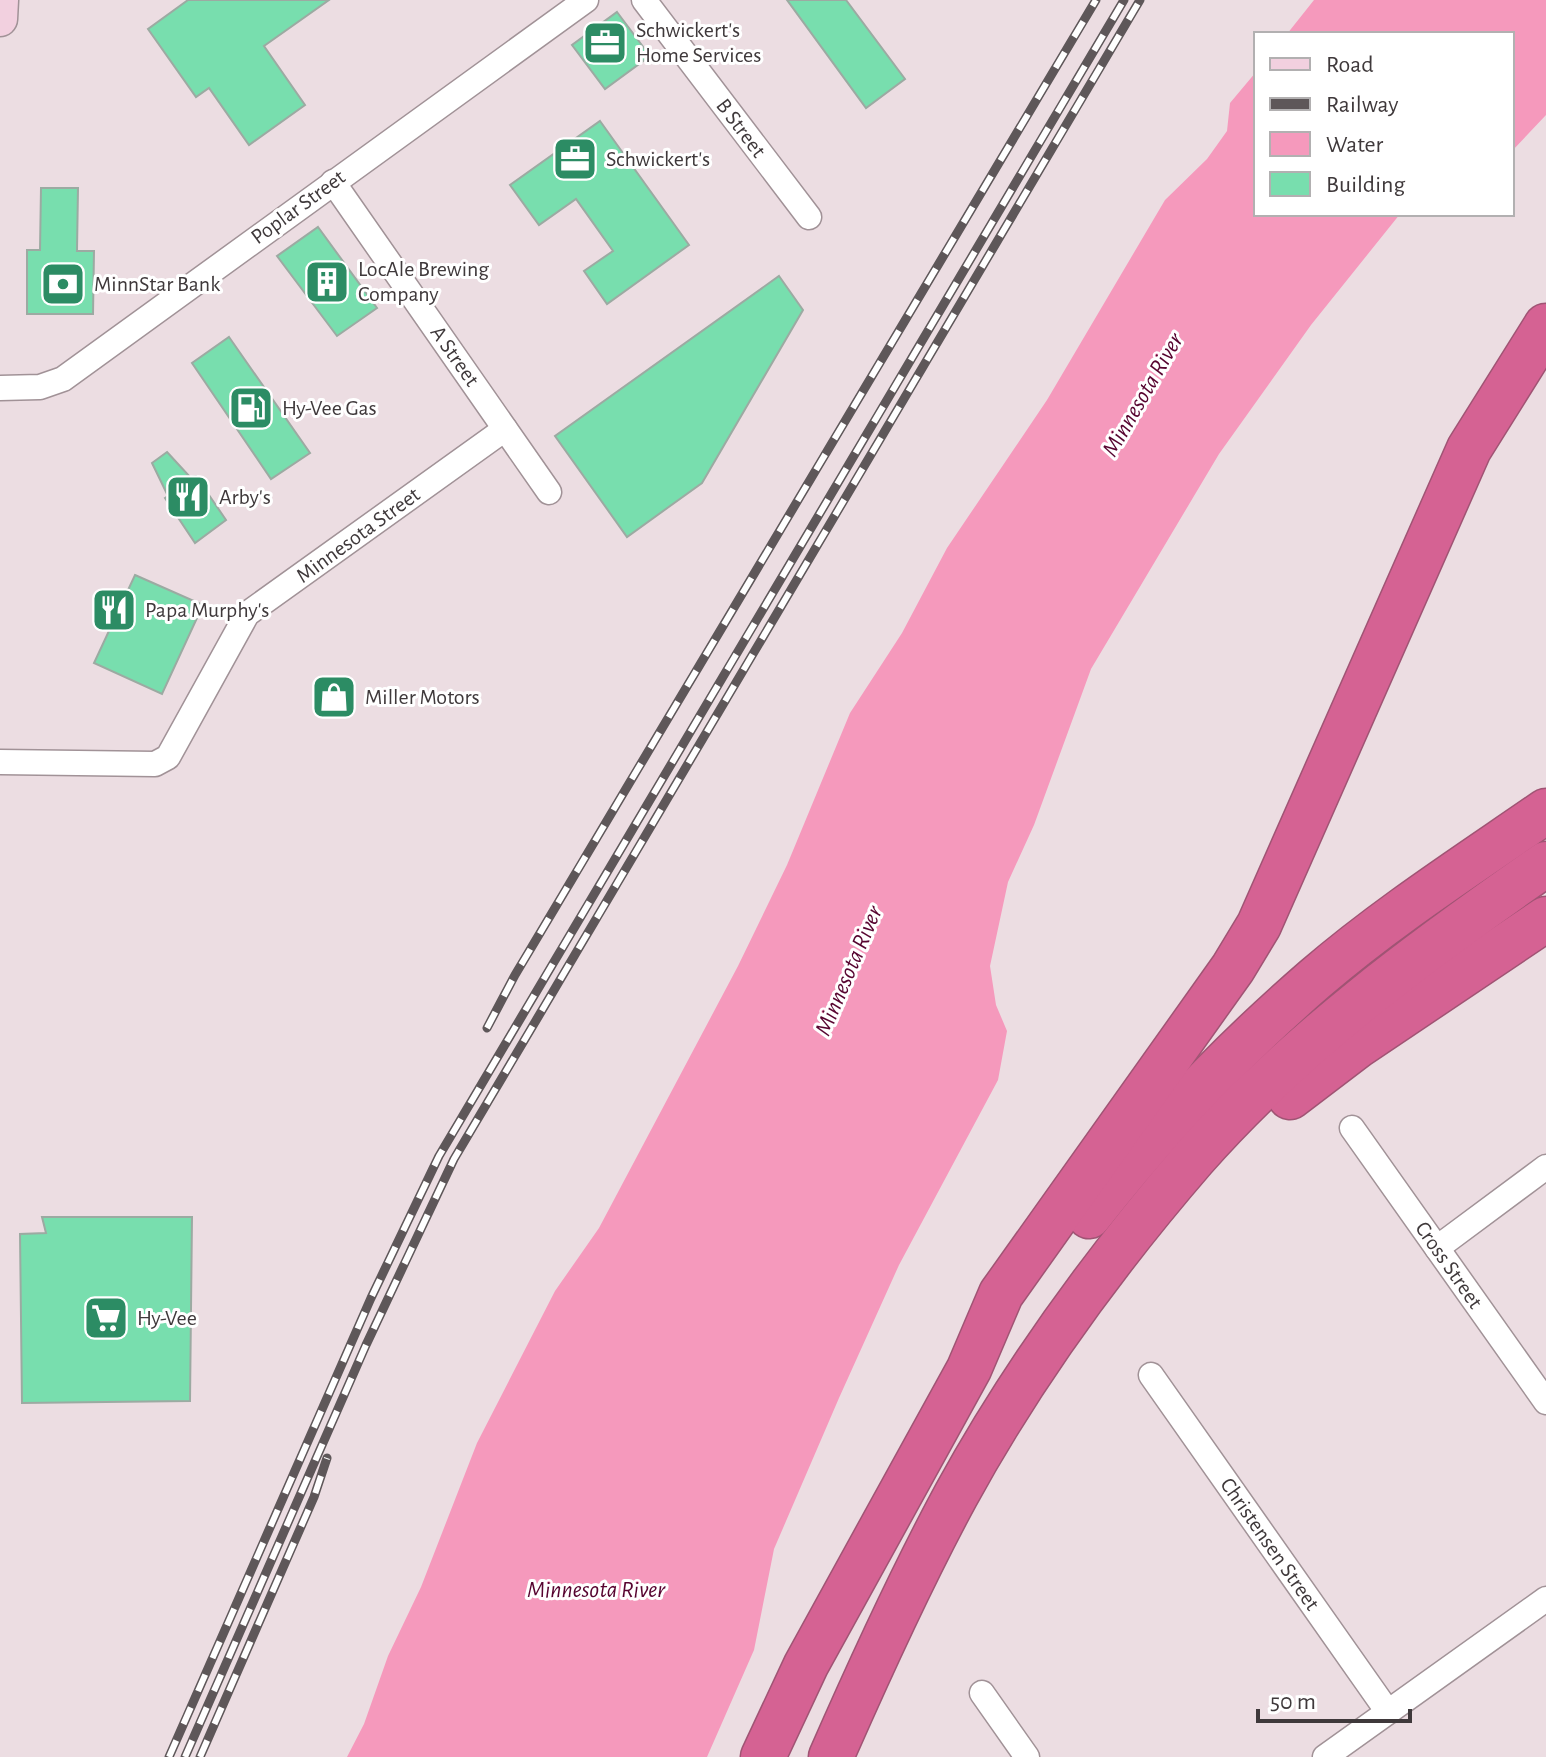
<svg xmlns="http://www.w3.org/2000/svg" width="1546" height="1757" viewBox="0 0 1546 1757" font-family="'Alegreya Sans',sans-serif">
	<rect width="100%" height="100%" fill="#ecdde2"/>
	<g fill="#f599bc">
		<path d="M1314 0H1546V115L1512 151V34H1287Z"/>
		<path d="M1256 72V214H1400L1311 325 1219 454 1091 669 1034 825 1008 882 990 966 996 1005 1007 1031 998 1080 899 1265 839 1398 774 1549 754 1650 707 1757H347L364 1724 388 1656 421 1587 477 1443 555 1291 599 1228 738 966 787 865 850 713 902 633 947 548 1047 400 1165 200 1207 159 1227 131 1230 103Z"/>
	</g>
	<g fill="#78deae" stroke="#9caaa2" stroke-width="2">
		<path d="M188 0H329L264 46 305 105 249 145 209 88 196 97 148 29Z"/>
		<path d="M787 0H846L905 79 866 108Z"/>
		<path d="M617 12 650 56 605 89 572 45Z"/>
		<path d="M600 121 689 245 607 304 584 271 613 251 576 199 539 225 510 185Z"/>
		<path d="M41 188H78L77 251H94L93 314H27V250H40Z"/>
		<path d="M318 227 377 308 337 336 277 256Z"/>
		<path d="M779 276 803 310 702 483 627 537 555 436Z"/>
		<path d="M229 337 310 453 271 479 192 363Z"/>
		<path d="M167 452 190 477 196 476 226 520 195 543 165 498 168 496 152 463Z"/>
		<path d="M135 575 203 605 162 694 94 663Z"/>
		<path d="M42 1217H192L190 1401 22 1403 20 1234 46 1233Z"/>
	</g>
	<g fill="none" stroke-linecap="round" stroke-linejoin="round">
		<g stroke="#a19297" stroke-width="27">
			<g id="minor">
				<path d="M644 0 809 217"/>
				<path d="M333 182 549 492"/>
				<path d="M0 388 40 387 63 379 586 0"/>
				<path d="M0 762 155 764 168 757 247 614 505 429"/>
				<path d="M1352 1128 1546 1402"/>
				<path d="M1437 1248 1546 1167"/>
				<path d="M1151 1375 1388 1712"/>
				<path d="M982 1693 1027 1757"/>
				<path d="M1325 1757 1546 1599"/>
			</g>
		</g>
		<g stroke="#a19297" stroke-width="37">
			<path id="secondary" d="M0 19 1 0"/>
		</g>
		<g stroke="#a05474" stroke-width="47">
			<g id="motorway">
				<path d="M1290 1097 1357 1046 1546 919"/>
				<path d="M1089 1216C1156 1130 1232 1051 1315 979 1387 917 1468 865 1546 811"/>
				<path d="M763 1757 806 1665 969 1369 1001 1294 1233 968 1259 925 1469 449 1546 326"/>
				<path d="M831 1757C870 1668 910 1580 956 1495 1021 1376 1105 1261 1194 1158 1295 1043 1421 951 1546 864"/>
			</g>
		</g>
		<use href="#minor" stroke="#fff" stroke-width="24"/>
		<use href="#secondary" stroke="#f2d0df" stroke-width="34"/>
		<use href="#motorway" stroke="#d56293" stroke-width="44"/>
		<g stroke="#5e5759" stroke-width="9">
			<g id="rail">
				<path d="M487 1028 515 975 1096 0"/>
				<path d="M169 1757 371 1298 439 1156 1124 0"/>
				<path d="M185 1757 366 1345 454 1159 1140 0"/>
				<path d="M200 1757 314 1497 327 1458"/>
			</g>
		</g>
		<use href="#rail" stroke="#fff" stroke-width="6" stroke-dasharray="18" stroke-linecap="butt"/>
	</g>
	<defs>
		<g id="office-square" transform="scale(2.3)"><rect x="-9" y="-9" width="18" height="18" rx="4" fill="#2c8c64" stroke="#fff"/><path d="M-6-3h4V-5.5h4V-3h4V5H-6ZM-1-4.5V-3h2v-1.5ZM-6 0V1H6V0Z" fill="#fff"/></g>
		<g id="building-square" transform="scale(2.3)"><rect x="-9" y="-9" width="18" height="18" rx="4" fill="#2c8c64" stroke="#fff"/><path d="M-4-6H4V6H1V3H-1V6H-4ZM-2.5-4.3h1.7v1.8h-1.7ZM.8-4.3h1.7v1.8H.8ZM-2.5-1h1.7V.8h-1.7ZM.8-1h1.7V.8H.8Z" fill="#fff"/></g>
		<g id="bank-square" transform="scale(2.3)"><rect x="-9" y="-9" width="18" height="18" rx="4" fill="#2c8c64" stroke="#fff"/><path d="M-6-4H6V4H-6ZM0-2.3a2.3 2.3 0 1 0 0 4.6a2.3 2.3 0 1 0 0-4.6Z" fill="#fff"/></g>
		<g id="fuel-square" transform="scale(2.3)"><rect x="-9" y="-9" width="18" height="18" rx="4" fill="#2c8c64" stroke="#fff"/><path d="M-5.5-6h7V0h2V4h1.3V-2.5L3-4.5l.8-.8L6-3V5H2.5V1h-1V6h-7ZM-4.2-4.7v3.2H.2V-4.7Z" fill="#fff"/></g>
		<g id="restaurant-square" transform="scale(2.3)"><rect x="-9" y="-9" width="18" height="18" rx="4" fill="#2c8c64" stroke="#fff"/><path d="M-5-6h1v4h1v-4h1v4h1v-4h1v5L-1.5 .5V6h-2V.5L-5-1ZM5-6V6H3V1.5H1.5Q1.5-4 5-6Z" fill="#fff"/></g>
		<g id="shop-square" transform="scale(2.3)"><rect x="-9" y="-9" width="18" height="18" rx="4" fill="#2c8c64" stroke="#fff"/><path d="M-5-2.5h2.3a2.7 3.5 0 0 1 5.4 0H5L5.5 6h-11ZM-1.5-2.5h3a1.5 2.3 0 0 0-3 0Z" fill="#fff"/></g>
		<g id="supermarket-square" transform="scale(2.3)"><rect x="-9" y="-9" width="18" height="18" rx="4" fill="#2c8c64" stroke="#fff"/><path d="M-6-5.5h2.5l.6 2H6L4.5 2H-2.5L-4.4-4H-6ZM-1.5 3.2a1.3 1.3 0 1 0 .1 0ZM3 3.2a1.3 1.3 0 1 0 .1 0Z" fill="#fff"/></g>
	</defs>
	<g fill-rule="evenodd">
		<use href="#office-square" x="605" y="43"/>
		<use href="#office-square" x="575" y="159"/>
		<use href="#building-square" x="327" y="282"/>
		<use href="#bank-square" x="63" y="284"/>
		<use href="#fuel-square" x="251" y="408"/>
		<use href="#restaurant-square" x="188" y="497"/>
		<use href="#restaurant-square" x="114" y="610"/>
		<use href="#shop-square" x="334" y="697"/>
		<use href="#supermarket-square" x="106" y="1318"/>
	</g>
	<g text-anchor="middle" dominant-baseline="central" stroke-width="6" stroke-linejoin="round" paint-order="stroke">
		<g font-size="22" fill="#3f393b" stroke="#fff" text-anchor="start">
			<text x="636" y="30">Schwickert's<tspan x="636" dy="25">Home Services</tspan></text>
			<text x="606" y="159">Schwickert's</text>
			<text x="358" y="269">LocAle Brewing<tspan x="358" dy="25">Company</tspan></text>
			<text x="94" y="284">MinnStar Bank</text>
			<text x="282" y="408">Hy-Vee Gas</text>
			<text x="219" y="497">Arby's</text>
			<text x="145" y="610">Papa Murphy's</text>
			<text x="365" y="697">Miller Motors</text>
			<text x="137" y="1318">Hy-Vee</text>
		</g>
		<g font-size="22" fill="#3f393b" stroke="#fff">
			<text transform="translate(741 128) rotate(53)">B Street</text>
			<text transform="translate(298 207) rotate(-36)">Poplar Street</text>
			<text transform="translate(455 356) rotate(55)">A Street</text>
			<text transform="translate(358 535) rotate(-36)">Minnesota Street</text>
			<text transform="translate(1449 1265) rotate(55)">Cross Street</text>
			<text transform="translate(1270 1544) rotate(55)">Christensen Street</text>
		</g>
		<g font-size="24" font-style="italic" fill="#570430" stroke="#fff">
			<text transform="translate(1143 395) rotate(-60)">Minnesota River</text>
			<text transform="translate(849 971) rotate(-67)">Minnesota River</text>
			<text x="596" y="1590">Minnesota River</text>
		</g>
	</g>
	<rect x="1254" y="32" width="260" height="184" fill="#ffffff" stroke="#b2b0b1" stroke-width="2"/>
	<rect x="1270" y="58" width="40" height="12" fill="#f2d0df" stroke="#b2b0b1" stroke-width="2"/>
	<text x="1326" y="72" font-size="24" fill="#3f393b">Road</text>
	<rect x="1270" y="98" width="40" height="12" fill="#5e5759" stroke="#b2b0b1" stroke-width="2"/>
	<text x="1326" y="112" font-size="24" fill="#3f393b">Railway</text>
	<rect x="1270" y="132" width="40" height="24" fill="#f599bc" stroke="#b2b0b1" stroke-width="2"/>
	<text x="1326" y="152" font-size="24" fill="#3f393b">Water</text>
	<rect x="1270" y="172" width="40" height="24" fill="#78deae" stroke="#b2b0b1" stroke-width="2"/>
	<text x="1326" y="192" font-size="24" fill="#3f393b">Building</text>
	<path d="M1258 1709v12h152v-12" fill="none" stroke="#3f393b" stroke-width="4"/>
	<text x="1270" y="1709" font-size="24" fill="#3f393b" stroke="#ffffff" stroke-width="6" paint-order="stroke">50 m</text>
</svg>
